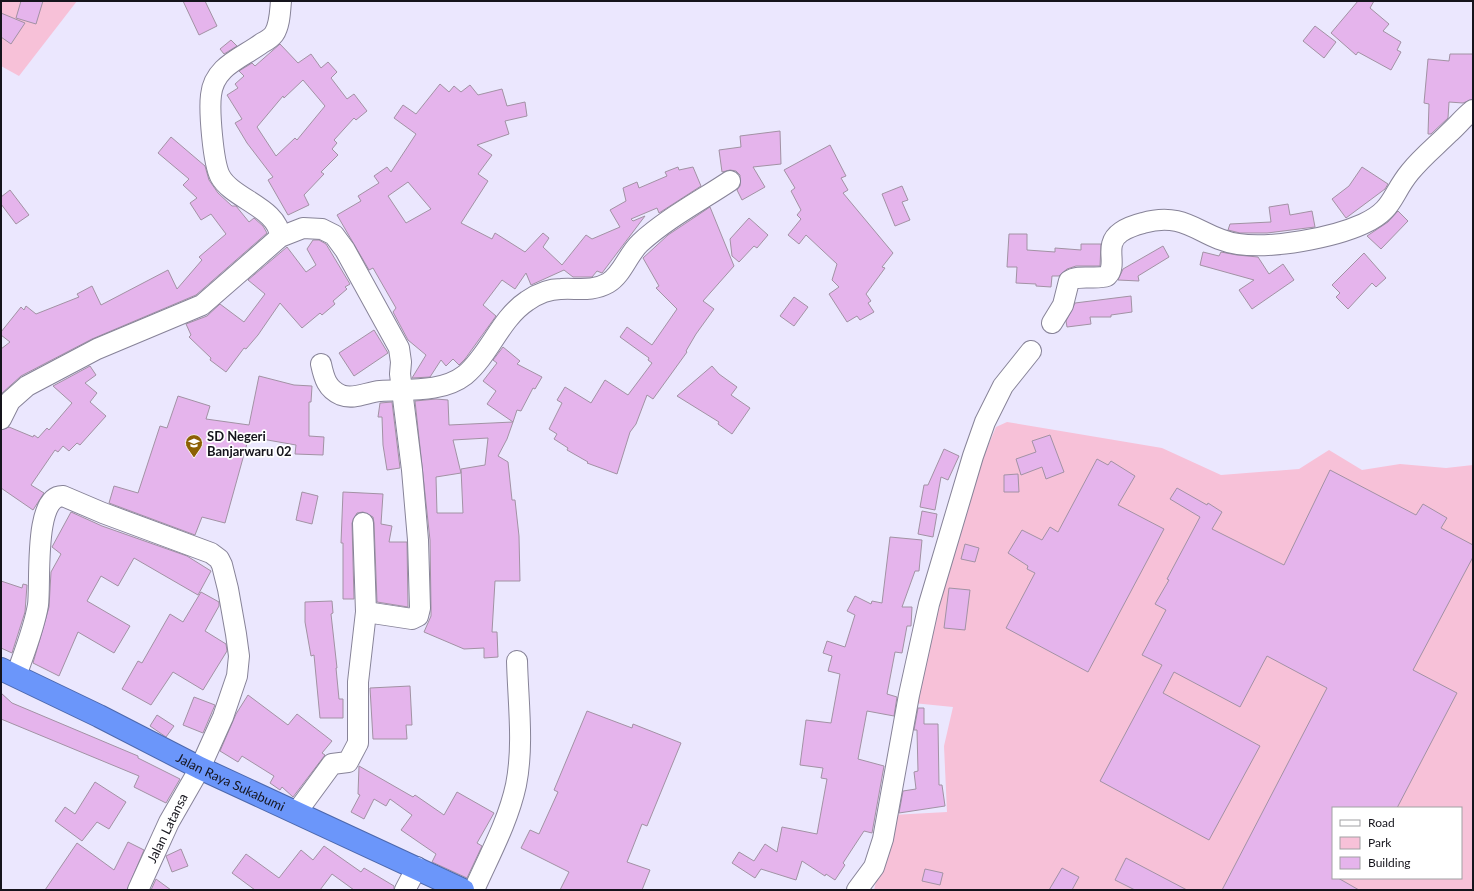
<svg xmlns="http://www.w3.org/2000/svg" width="1474" height="891" viewBox="0 0 1474 891" font-family="Lato,sans-serif">
	<rect width="100%" height="100%" fill="#ebe7fe"/>
	<g fill="#f7c1d8" fill-rule="evenodd">
		<path d="M1 1H77L19 76 1 66Z"/>
		<path d="M1007 422 1162 448 1221 475 1299 469 1329 450 1362 470 1400 464 1446 468 1473 465V890H874L892 815 947 812 944 746 953 707 913 703 933 575 996 427ZM1333 808H1461V878H1333Z"/>
	</g>
	<g fill="#e5b4ec" stroke="#a292a4" fill-rule="evenodd">
		<path d="M21 1H43L36 24 16 18Z"/>
		<path d="M183 1H205L217 26 199 35Z"/>
		<path d="M1358 1H1374L1370 8 1389 24 1383 31 1401 42 1397 50 1401 52 1391 70 1358 52 1356 55 1331 33Z"/>
		<path d="M1 13 25 23 11 44 1 37Z"/>
		<path d="M1315 26 1336 42 1324 58 1303 41Z"/>
		<path d="M231 40 237 46 224 54 220 49Z"/>
		<path d="M280 44 298 63 311 54 321 68 328 62 337 72 331 78 347 99 354 94 367 111 356 120 354 118 334 140 337 143 332 149 338 155 321 172 324 174 304 195 309 205 288 215 268 180 273 177 247 143 235 123 242 119 227 95 238 88 235 84 244 76 239 71 252 63 255 66ZM303 80 325 106 297 140 295 138 276 156 257 127 283 96 284 98Z"/>
		<path d="M1450 54H1473V99L1463 103 1449 102 1448 118 1431 134H1428L1429 104 1424 103 1428 59 1449 61Z"/>
		<path d="M440 84 449 92 454 86 461 92 470 85 478 95 502 89 507 106 525 102 527 116 505 121 509 134 477 145 492 155 478 174 488 181 461 223 492 239 495 233 525 252 543 233 549 238 543 247 562 265 586 235 592 239 620 227 610 210 626 201 623 188 637 182 639 188 667 176 665 172 678 167 679 170 693 167 701 186 659 213 657 208 631 219 633 221 645 216 602 273 597 271 592 277H573L564 270 531 285 526 273 515 289 502 280 483 305 496 316 465 359 459 365 453 359 446 366 441 360 430 377 412 378 426 355 408 340 393 312 396 308 373 268 369 270 337 215 361 201 358 196 379 183 374 176 387 167 391 172 416 134 394 118 403 105 416 114ZM408 182 431 209 406 223 388 196Z"/>
		<path d="M780 131 781 164 753 167 765 187 742 200 737 190 740 186V175L736 171 730 170 722 172 719 150 741 147 740 136Z"/>
		<path d="M171 137 205 166 209 180 218 193 232 206H236L249 222 254 218 263 226 267 233 196 295 92 339 21 376 1 394V349L10 342 1 335V332L21 307 24 310 26 306 36 314 79 297 77 294 92 286 101 305 168 270 177 289 202 260 199 257 226 234 211 214 201 220 190 203 197 198 183 185 189 179 158 153Z"/>
		<path d="M830 145 846 176 841 178 848 190 843 193 893 253 882 267 885 268 866 294 871 301 868 303 874 312 860 320 857 316 847 322 829 294 839 287 832 280 837 264 806 235 799 244 788 235 801 219 797 215 801 210 791 191 795 188 784 170Z"/>
		<path d="M1362 167 1388 184 1385 189 1346 218 1332 199 1349 186Z"/>
		<path d="M902 186 908 200 902 202 910 220 895 226 882 194Z"/>
		<path d="M10 190 29 215 16 224 1 204V197Z"/>
		<path d="M1288 204 1290 215 1312 211 1315 227 1267 233H1240L1228 230 1230 224 1271 222 1269 207Z"/>
		<path d="M710 207 734 266 703 301 714 309 696 334 686 351 687 352 653 399 647 395 636 424 630 432 617 474 587 463 588 462 567 450 568 448 554 439 557 434 549 429 562 403 557 400 565 387 591 403 605 380 628 395 652 363 648 360 649 358 620 337 627 327 652 345 677 309 656 288 659 286 643 258 668 235Z"/>
		<path d="M1398 211 1408 221 1381 249 1367 236 1388 222Z"/>
		<path d="M749 218 768 235 757 248 754 246 739 262 732 256 730 239Z"/>
		<path d="M1009 234H1027V250L1055 252V248L1081 250V244H1101L1100 266H1076L1067 269 1059 276H1052L1051 287 1036 286V284L1016 283 1017 267H1007Z"/>
		<path d="M313 240H319L326 244 350 284 345 287 347 289 333 301 335 304 322 315 320 313 302 328 280 303 258 335 246 349 244 348 226 372 210 360 211 358 189 337 191 335 186 324 207 316 220 304 244 322 265 294 248 280 287 247 306 272 316 265 307 249Z"/>
		<path d="M1163 246 1169 257 1138 276 1139 281 1118 280 1123 269Z"/>
		<path d="M1203 252 1219 256 1221 252 1237 255 1258 257 1269 274 1283 264 1294 280 1252 309 1239 290 1254 280 1200 265Z"/>
		<path d="M1364 253 1386 278 1376 287 1372 283 1348 309 1336 297 1340 293 1332 285Z"/>
		<path d="M1131 296 1132 312 1111 315V317H1090L1091 324 1067 327 1066 321 1075 303Z"/>
		<path d="M794 297 808 307 794 326 780 316Z"/>
		<path d="M374 330 388 353 354 376 339 353Z"/>
		<path d="M503 347 520 361 517 364 542 377 535 389 533 388 521 411 517 410 513 422 487 404 496 391 483 381 497 363 493 360Z"/>
		<path d="M90 366 96 375 85 383 97 393 90 402 106 416 80 445 77 443 69 451 63 446 58 452 55 450 31 485 44 493 33 510 1 488V430L9 427 33 437 34 435 38 438 47 428 49 430 72 403 53 386Z"/>
		<path d="M712 366 719 374 737 387 731 395 750 408 732 434 718 424 719 422 677 396Z"/>
		<path d="M259 376 294 385 312 386 311 402H309V436L324 437 323 455 295 454 296 445 256 438V441L248 440 225 523 202 517 195 535 109 503 114 486 138 493 160 426 167 428 178 396 210 406 206 419 249 425Z"/>
		<path d="M436 399 448 400 449 425 513 422 507 439 498 456 508 462 512 500H515L519 536 520 581H495L492 632H497L498 657 484 658V648L464 649 424 632 431 616V608L430 540 415 401ZM488 438 485 465 461 469 463 513H437L436 477 461 473 453 440Z"/>
		<path d="M392 402 400 468 387 470 383 445 382 417H378L380 403Z"/>
		<path d="M1050 435 1064 472 1046 479 1042 467 1021 475 1016 459 1036 452 1032 441Z"/>
		<path d="M944 449 959 456 948 480 941 477 935 510 920 507 924 485H928Z"/>
		<path d="M1097 459 1108 465 1111 461 1135 476 1118 505 1164 529 1088 672 1006 628 1035 573 1027 569 1028 566 1008 553 1022 530 1042 540 1050 527 1058 532Z"/>
		<path d="M1330 470 1416 515 1423 504 1447 518 1441 528 1473 545V557L1413 670 1457 693 1397 808H1333V878H1338L1359 890H1222L1327 688 1267 656 1240 707 1174 672 1163 693 1260 746 1209 840 1100 781 1162 665 1142 655 1166 610 1155 604 1169 580 1167 579 1200 517 1170 499 1177 488 1207 505 1208 503 1222 512 1212 529 1284 565Z"/>
		<path d="M1018 474 1019 492H1004V475Z"/>
		<path d="M302 492 318 496 312 524 296 520Z"/>
		<path d="M343 492 383 494 381 524 392 526 389 542H407L408 607 377 602 374 523 373 517 363 512 357 513 352 523 354 599H343V543H341Z"/>
		<path d="M922 511 937 514 933 537 918 534Z"/>
		<path d="M71 512 102 526 187 556 211 571 198 595 134 558 118 586 101 576 87 601 130 626 114 653 78 632 59 676 33 663 49 607 51 572 61 554 52 547Z"/>
		<path d="M890 537 922 540 919 571H915L902 607H912L911 626H907L902 653 895 652 887 694 897 697 894 716 867 711 858 759 884 766 872 833 864 831 843 863 845 865 835 880 826 874 825 876 802 861 796 880 761 869 755 878 732 863 739 852 754 861 765 844 777 852 782 827 817 834 827 779 821 778 823 768 800 765 806 720 831 723 840 674 828 671 832 656 823 653 827 641 845 647 855 615 847 611 855 596 871 604 872 601 882 603Z"/>
		<path d="M965 544 979 548 975 562 961 559Z"/>
		<path d="M1 581 22 588 23 584 27 585 25 612 12 653 1 648Z"/>
		<path d="M949 588 970 590 965 630 944 628Z"/>
		<path d="M201 592 219 602V606L205 631 226 644 227 651 203 690 173 672 151 705 122 689 138 661 142 663 170 614 183 622Z"/>
		<path d="M332 601 333 613 331 614 337 668H336L339 699H343V718H320L314 655 311 656 305 622V602Z"/>
		<path d="M410 686 412 725H406L407 739H373L370 688Z"/>
		<path d="M1 693 12 703 138 756V758L180 779 166 803 134 787 139 776 1 719Z"/>
		<path d="M248 695 288 725 297 714 332 741 322 753 325 755 293 797 282 787 280 790 270 783 274 776 242 756 238 762 220 751 236 714Z"/>
		<path d="M194 697 215 705 203 733 183 725Z"/>
		<path d="M918 708H924V724H938L939 785H942L945 806 899 813 903 791 916 789 914 772 918 771 917 730H914Z"/>
		<path d="M587 711 632 728 633 724 681 743 647 826 642 824 627 862 650 870 642 890H560L569 872 521 848 530 830 539 834 558 792 554 790Z"/>
		<path d="M157 715 174 726 166 737 150 726Z"/>
		<path d="M359 766 413 797 415 795 444 815 457 792 494 813 477 843 482 846 467 878 432 862 436 854 401 830 412 815 390 799 386 806 374 799 364 819 351 812 360 795 358 794Z"/>
		<path d="M95 782 126 802 109 829 97 822 82 841 55 821 65 807 75 814Z"/>
		<path d="M128 842 144 850 127 890H45L77 843 114 870Z"/>
		<path d="M324 846 361 872 364 868 394 886V890H354L332 874 320 890H255L232 873 246 854 279 878 301 850 313 860Z"/>
		<path d="M181 849 188 866 172 872 166 856Z"/>
		<path d="M1126 858 1187 890H1135L1115 880Z"/>
		<path d="M1062 868 1079 877 1072 890H1049Z"/>
		<path d="M925 869 943 873 940 885 922 881Z"/>
		<path d="M156 879 171 890H151Z"/>
	</g>
	<g fill="none" stroke-linecap="round" stroke-linejoin="round">
		<g stroke="#878398" stroke-width="22">
			<g id="minor">
				<path d="M280 237C279 208 232 199 220 176 213 162 209 111 211 95 214 66 242 58 262 43 266 41 271 38 274 34 280 25 280 11 281 1"/>
				<path d="M1052 323 1063 305 1069 281C1078 274 1096 280 1107 276 1119 264 1102 245 1121 232 1127 228 1135 225 1143 223 1187 210 1201 239 1238 244 1272 249 1332 238 1363 224 1394 210 1391 195 1410 172 1422 157 1436 146 1449 133 1457 126 1464 117 1473 110"/>
				<path d="M321 364C324 378 327 389 341 395 354 400 367 392 380 391 407 389 442 393 465 375 490 354 500 319 527 301 537 294 548 289 561 289 578 288 592 292 608 283 622 275 628 254 640 243 666 219 700 201 730 181"/>
				<path d="M1 419 10 401 27 386 97 349 202 305 280 237 303 228 322 229 334 235 345 250 399 348 401 362 400 374 412 470 418 540 420 608 418 616 412 619 366 612"/>
				<path d="M16 676C24 653 34 629 38 605 41 584 33 495 63 496L103 513 211 553 219 559 222 565 228 589 236 634 239 656 237 676 223 717 200 768 169 822 138 890"/>
				<path d="M296 813 332 764 348 762 358 743V682L366 612 363 523"/>
				<path d="M405 890 417 867"/>
				<path d="M474 890C489 856 508 822 516 785 524 745 518 701 517 661"/>
				<path d="M857 890 874 867 883 839 909 695 929 604 973 456 985 422 1003 386 1031 351"/>
			</g>
		</g>
		<g stroke="#4d68ac" stroke-width="24">
			<g id="highway">
				<path id="s1" d="M1 669 99 716 200 768 463 890"/>
			</g>
		</g>
		<use href="#minor" stroke="#fff" stroke-width="20"/>
		<use href="#highway" stroke="#6b96fa" stroke-width="22"/>
	</g>
	<defs>
		<g id="school-pin" transform="scale(0.9)"><path d="M0 17L-7.5 6A9.5 9.5 0 1 1 7.5 6Z" fill="#8c6003" stroke="#fff"/><path d="M0-5L7-2L0 1L-7-2ZM-4 1L0 2.5L4 1V4Q0 6-4 4Z" fill="#fff"/></g>
	</defs>
	<g fill-rule="evenodd">
		<use href="#school-pin" x="194" y="443"/>
	</g>
	<g text-anchor="middle" dominant-baseline="central" stroke-width="3.5" stroke-linejoin="round" paint-order="stroke">
		<g font-size="13" font-weight="bold" fill="#15141c" stroke="#fff" text-anchor="start">
			<text x="207" y="436">SD Negeri<tspan x="207" dy="15">Banjarwaru 02</tspan></text>
		</g>
		<g font-size="13" fill="#15141c" stroke="#fff">
			<text stroke="none"><textPath href="#s1" startOffset="256">Jalan Raya Sukabumi</textPath></text>
			<text transform="translate(167 828) rotate(-64)">Jalan Latansa</text>
		</g>
	</g>
	<rect width="1474" height="891" fill="none" stroke="#15141c" stroke-width="4"/>
	<rect x="1332" y="807" width="130" height="72" fill="#ffffff" stroke="#a1a1a4"/>
	<rect x="1340" y="820" width="20" height="6" fill="#ffffff" stroke="#a1a1a4"/>
	<text x="1368" y="827" font-size="12" fill="#15141c">Road</text>
	<rect x="1340" y="837" width="20" height="12" fill="#f7c1d8" stroke="#a1a1a4"/>
	<text x="1368" y="847" font-size="12" fill="#15141c">Park</text>
	<rect x="1340" y="857" width="20" height="12" fill="#e5b4ec" stroke="#a1a1a4"/>
	<text x="1368" y="867" font-size="12" fill="#15141c">Building</text>
</svg>
